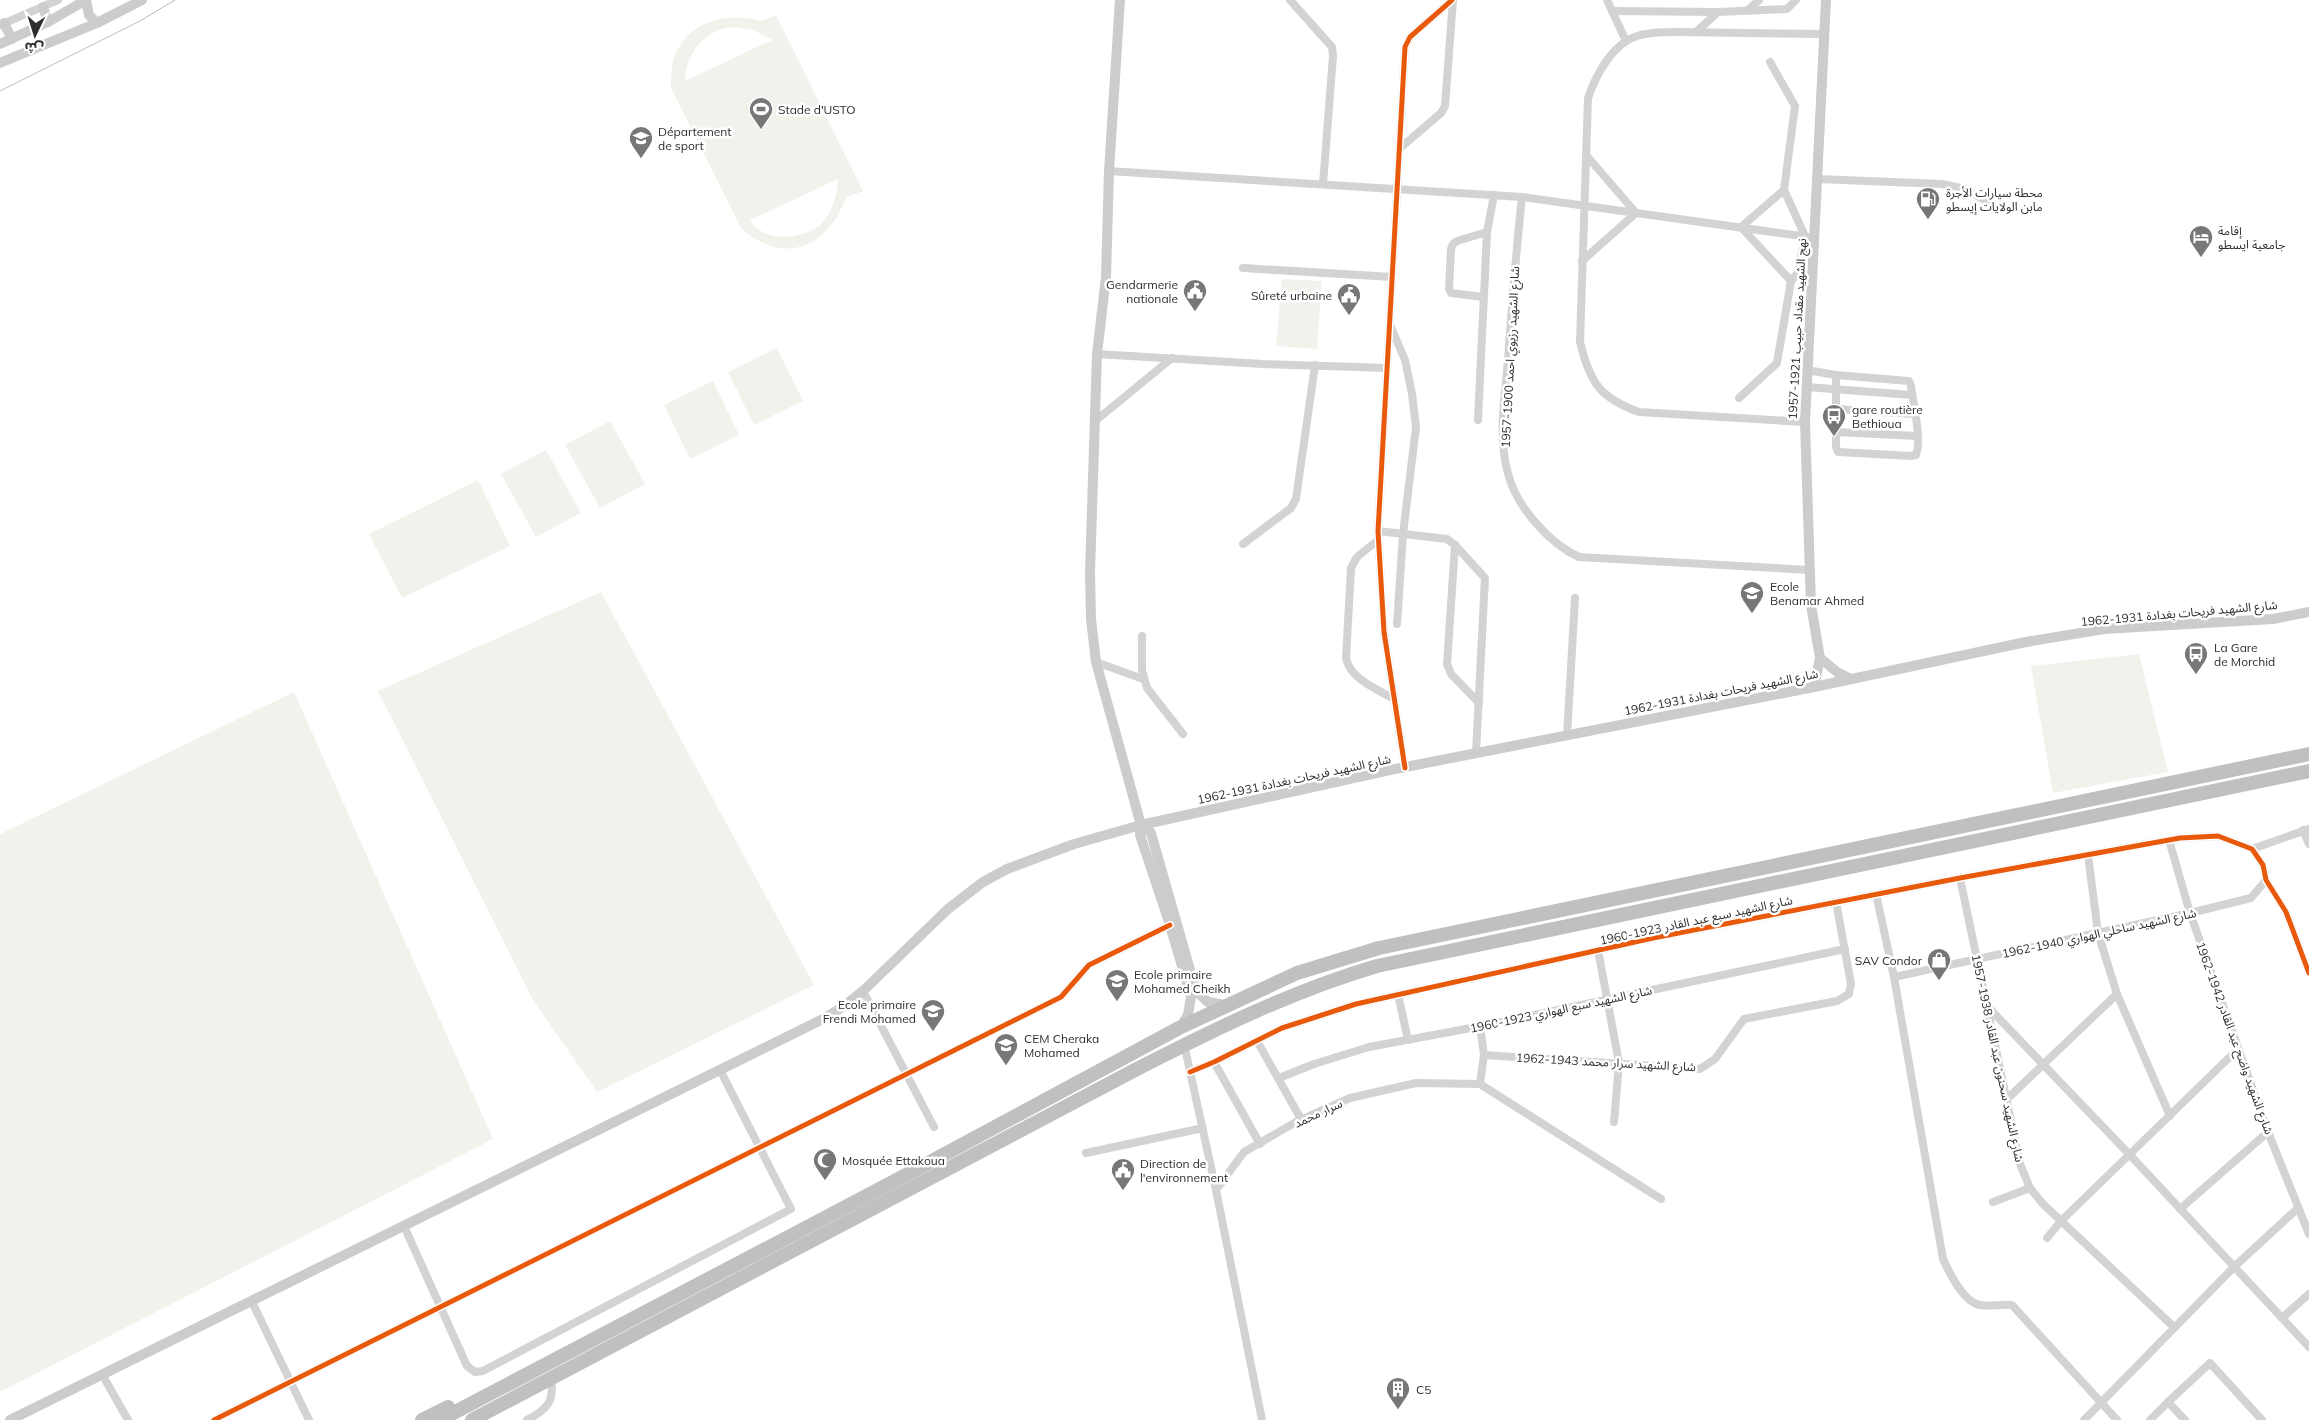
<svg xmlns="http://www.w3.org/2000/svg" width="2309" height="1420" viewBox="0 0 2309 1420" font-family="Mulish,'Noto Sans Arabic',sans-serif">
	<rect width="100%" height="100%" fill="#fff"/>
	<g fill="#f0f3ec" fill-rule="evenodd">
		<path d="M776 15 863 191C859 193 852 194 848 197 842 204 839 216 832 224 807 257 770 255 741 228L671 88C671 80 671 70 673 61 685 21 726 11 762 21ZM736 27 753 30 772 40 685 81C686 52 706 28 736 27ZM838 179C837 195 833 210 823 222 807 240 763 244 750 220Z"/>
		<path d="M1282 279 1322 281 1317 349 1276 346Z"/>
		<path d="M777 348 803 401 754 425 728 372Z"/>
		<path d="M713 381 739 435 690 459 664 405Z"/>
		<path d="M610 421 645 484 600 508 565 445Z"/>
		<path d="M546 450 581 513 536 537 501 474Z"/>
		<path d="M478 480 510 546 402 598 369 534Z"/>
		<path d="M601 592 814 985 597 1092 533 1000 378 691Z"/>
		<path d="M2139 654 2168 772 2053 793 2031 666Z"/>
		<path d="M294 692 493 1139 0 1392V834Z"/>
	</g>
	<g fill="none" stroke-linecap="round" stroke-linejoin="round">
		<g stroke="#d3d3d3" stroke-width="8">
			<path d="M1290 0 1332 47 1333 56 1323 184"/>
			<path d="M1607 0 1626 41"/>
			<path d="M1748 10 1759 0"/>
			<path d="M1612 11 1718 12"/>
			<path d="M0 25 58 0"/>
			<path d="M1696 32 1718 12 1787 9 1796 0"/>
			<path d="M1770 62 1795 106 1784 190 1805 236 1798 273 1791 281"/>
			<path d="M1399 149 1441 113 1445 106 1453 0"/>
			<path d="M1109 171 1522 197 1815 238"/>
			<path d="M1817 179 1942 184 1965 189 1988 202"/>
			<path d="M1522 197C1516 251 1512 305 1508 360 1505 398 1497 439 1509 477 1518 508 1550 544 1579 557L1809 570"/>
			<path d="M1582 261 1636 213 1586 155"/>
			<path d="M1243 268 1392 277"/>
			<path d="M1483 297 1451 293 1449 289 1451 249 1453 244 1457 241 1487 232"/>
			<path d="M1390 325 1405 360 1412 394 1416 427 1403 534 1397 624"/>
			<path d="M1097 354 1263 364 1387 368"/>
			<path d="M1807 370 1836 375 1909 381 1911 386C1913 403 1922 439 1916 455L1911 456 1838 452 1836 447V375"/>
			<path d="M1806 387 1912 395"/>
			<path d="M1739 398 1777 363 1791 281 1741 227 1784 190"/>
			<path d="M1836 409 1914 414"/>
			<path d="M1478 420 1487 232 1494 195"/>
			<path d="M1094 422 1172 358"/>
			<path d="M1805 422 1639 412C1600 398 1590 383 1580 342L1588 98C1596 75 1612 44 1637 36 1649 32 1663 32 1676 32L1824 34"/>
			<path d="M1836 432 1917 436"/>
			<path d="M1378 531 1447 539 1455 545 1485 578 1476 753"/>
			<path d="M1378 540 1357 557 1351 568 1346 658C1350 679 1377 689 1394 699"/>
			<path d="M1243 544 1291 508 1296 499 1315 365"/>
			<path d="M1455 545 1447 664 1451 674 1479 703"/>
			<path d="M1142 636V670L1147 688 1183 734"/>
			<path d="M1096 662 1143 679"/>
			<path d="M1567 736 1575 598"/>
			<path d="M1405 768 1384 632 1378 531 1405 47 1410 37 1452 0"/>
			<path d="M2303 830 2309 844"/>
			<path d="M2169 840 2190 913 2268 1132 2309 1234"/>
			<path d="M2252 849 2309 829"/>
			<path d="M2088 855 2098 933 2117 994 2170 1116"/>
			<path d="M1960 878 2020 1164 2030 1188 2043 1204 2174 1327"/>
			<path d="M1876 894 1894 977 1943 1259C1949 1272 1963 1302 1980 1305 1989 1307 2002 1304 2012 1305L2117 1420"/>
			<path d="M1598 950 1619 1063 1614 1122"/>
			<path d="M1894 977 2190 913 2251 898 2266 880"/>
			<path d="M863 991 934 1127"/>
			<path d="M1398 994 1408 1040"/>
			<path d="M1988 1007 2130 1155 2309 1347"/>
			<path d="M1480 1027 1484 1055 1480 1084"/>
			<path d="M1257 1041 1301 1119"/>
			<path d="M1184 1044 1216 1190 1244 1152 1296 1122 1350 1098 1416 1083 1480 1084 1661 1199"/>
			<path d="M1484 1055 1700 1069 1715 1059 1744 1019 1837 1001 1849 994 1851 984 1836 902"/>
			<path d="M1214 1062 1260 1144"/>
			<path d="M1190 1072 1214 1062 1282 1028 1356 1004 1653 938 1960 878 2180 838 2218 836 2252 849 2263 865 2266 880 2286 912 2309 973"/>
			<path d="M1279 1078 1314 1064 1369 1047 1487 1025 1845 949"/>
			<path d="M2006 1100 2117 994"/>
			<path d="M1086 1153 1203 1128"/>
			<path d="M1216 1190 1262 1420"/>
			<path d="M1993 1202 2030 1188"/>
			<path d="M2180 1209 2268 1132"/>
			<path d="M404 1226 467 1366 475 1372 483 1371 791 1209 720 1070"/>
			<path d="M2047 1238 2061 1221 2238 1049"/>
			<path d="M252 1302 309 1420"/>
			<path d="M2282 1318 2309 1294"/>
			<path d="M103 1376 128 1420"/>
			<path d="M214 1420 1061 997 1089 965 1170 925"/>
			<path d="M527 1420C546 1410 555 1402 551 1380"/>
			<path d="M2084 1420 2234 1267 2298 1208"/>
			<path d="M2150 1420 2168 1402"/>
			<path d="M2185 1420 2168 1402 2210 1363 2262 1420"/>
		</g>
		<g stroke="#ccc" stroke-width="10">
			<path d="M86 0 89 15 97 23"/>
			<path d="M1120 0 1109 171 1106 277 1097 354 1090 572 1091 619 1096 662 1141 825 1140 835 1170 925 1191 997 1188 1015 1181 1026"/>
			<path d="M43 7 48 22"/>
			<path d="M4 23 12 39"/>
			<path d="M0 44 48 22 86 0"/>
			<path d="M0 63 97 23 142 0"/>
			<path d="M1820 658 1837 672 1850 679"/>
			<path d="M1814 687 1820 658 1811 605 1805 422 1826 0"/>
			<path d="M1141 825 1151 833 1196 991 1208 1002 1225 1005"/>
			<path d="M10 1420 825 1018 844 1006 863 991 948 909 983 882 1007 869 1074 844 1141 825 1390 770 1814 687 2026 642 2104 629 2273 619 2309 612"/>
		</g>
		<g stroke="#c0c0c0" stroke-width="14">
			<path d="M422 1420 448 1407"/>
			<path d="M440 1420 891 1183 1179 1028 1297 973 1379 948 2309 754"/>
			<path d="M472 1420 1135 1070C1213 1030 1292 991 1377 966L2309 771"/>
		</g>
		<path stroke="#bababa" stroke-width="1" d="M0 91 140 21 175 0"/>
		<g stroke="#fff" stroke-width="8">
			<g id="cycleway">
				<path d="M1405 768 1384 632 1378 531 1405 47 1410 37 1452 0"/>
				<path d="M1190 1072 1214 1062 1282 1028 1356 1004 1653 938 1960 878 2180 838 2218 836 2252 849 2263 865 2266 880 2286 912 2309 973"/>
				<path d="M214 1420 1061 997 1089 965 1170 925"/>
			</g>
		</g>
		<use href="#cycleway" stroke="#e8590c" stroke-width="5"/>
	</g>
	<defs>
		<g id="stadium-pin" transform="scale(1.25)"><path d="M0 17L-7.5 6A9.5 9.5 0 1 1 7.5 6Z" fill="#777" stroke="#fff"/><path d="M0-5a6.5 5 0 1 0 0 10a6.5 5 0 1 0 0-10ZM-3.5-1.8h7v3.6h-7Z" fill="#fff"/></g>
		<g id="university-pin" transform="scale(1.25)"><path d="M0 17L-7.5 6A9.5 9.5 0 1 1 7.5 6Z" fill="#777" stroke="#fff"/><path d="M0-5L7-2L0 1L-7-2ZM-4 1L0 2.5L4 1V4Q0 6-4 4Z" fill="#fff"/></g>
		<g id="fuel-pin" transform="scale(1.25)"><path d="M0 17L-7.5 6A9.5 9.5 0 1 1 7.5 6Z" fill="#777" stroke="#fff"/><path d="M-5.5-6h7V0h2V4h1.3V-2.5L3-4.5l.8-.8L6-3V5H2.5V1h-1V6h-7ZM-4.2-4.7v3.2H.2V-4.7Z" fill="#fff"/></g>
		<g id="hotel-pin" transform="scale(1.25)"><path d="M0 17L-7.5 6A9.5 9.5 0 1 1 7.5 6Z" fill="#777" stroke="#fff"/><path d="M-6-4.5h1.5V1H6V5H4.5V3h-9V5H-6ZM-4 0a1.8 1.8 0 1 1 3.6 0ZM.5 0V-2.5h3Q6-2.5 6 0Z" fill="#fff"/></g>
		<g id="civic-pin" transform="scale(1.25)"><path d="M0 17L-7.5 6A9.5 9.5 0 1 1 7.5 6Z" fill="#777" stroke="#fff"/><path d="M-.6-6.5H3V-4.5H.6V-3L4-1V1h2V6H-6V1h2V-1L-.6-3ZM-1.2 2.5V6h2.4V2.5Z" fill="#fff"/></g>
		<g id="bus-pin" transform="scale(1.25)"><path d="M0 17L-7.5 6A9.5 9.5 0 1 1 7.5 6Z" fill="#777" stroke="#fff"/><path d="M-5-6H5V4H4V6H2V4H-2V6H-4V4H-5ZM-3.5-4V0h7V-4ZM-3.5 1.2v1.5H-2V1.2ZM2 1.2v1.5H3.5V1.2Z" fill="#fff"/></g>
		<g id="school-pin" transform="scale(1.25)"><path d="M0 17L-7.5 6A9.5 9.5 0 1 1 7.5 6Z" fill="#777" stroke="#fff"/><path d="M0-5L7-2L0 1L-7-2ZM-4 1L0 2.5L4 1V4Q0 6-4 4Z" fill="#fff"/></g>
		<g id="shop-pin" transform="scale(1.25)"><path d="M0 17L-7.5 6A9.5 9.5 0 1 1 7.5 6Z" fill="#777" stroke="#fff"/><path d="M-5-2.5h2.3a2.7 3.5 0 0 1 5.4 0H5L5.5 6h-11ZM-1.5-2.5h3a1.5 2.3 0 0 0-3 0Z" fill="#fff"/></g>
		<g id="mosque-pin" transform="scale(1.25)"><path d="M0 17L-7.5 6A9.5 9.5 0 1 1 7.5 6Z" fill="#777" stroke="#fff"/><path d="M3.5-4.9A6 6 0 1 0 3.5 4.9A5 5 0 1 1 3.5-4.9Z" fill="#fff"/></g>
		<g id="building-pin" transform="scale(1.25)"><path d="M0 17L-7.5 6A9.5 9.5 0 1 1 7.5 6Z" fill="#777" stroke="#fff"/><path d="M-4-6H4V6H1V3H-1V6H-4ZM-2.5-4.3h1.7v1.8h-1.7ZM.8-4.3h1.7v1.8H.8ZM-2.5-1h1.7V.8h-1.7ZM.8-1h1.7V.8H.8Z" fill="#fff"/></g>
	</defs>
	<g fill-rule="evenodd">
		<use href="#stadium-pin" x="761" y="109"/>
		<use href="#university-pin" x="641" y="138"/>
		<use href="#fuel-pin" x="1928" y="199"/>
		<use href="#hotel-pin" x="2201" y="237"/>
		<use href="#civic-pin" x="1195" y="291"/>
		<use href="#civic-pin" x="1349" y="295"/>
		<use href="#bus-pin" x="1834" y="416"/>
		<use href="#school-pin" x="1752" y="593"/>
		<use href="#bus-pin" x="2196" y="654"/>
		<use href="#shop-pin" x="1939" y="960"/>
		<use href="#school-pin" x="1117" y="981"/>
		<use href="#school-pin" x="933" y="1011"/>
		<use href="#school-pin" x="1006" y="1045"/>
		<use href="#mosque-pin" x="825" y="1160"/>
		<use href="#civic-pin" x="1123" y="1170"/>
		<use href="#building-pin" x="1398" y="1389"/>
	</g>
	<g text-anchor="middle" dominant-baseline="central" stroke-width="5" stroke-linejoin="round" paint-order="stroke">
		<g font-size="12" fill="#2e2e2e" stroke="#fff" text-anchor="start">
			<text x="778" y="109">Stade d'USTO</text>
			<text x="658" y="131">Département<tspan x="658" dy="14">de sport</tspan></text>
			<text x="1946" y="192">محطة سيارات الأجرة<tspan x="1946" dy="14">مابن الولايات إيسطو</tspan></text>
			<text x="2218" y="230">إقامة<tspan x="2218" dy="14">جامعية ايسطو</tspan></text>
			<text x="1178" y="284" text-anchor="end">Gendarmerie<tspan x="1178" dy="14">nationale</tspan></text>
			<text x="1332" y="295" text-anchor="end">Sûreté urbaine</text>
			<text x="1852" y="409">gare routière<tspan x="1852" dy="14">Bethioua</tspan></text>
			<text x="1770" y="586">Ecole<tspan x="1770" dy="14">Benamar Ahmed</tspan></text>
			<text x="2214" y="647">La Gare<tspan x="2214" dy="14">de Morchid</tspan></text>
			<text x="1922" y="960" text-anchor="end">SAV Condor</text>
			<text x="1134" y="974">Ecole primaire<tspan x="1134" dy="14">Mohamed Cheikh</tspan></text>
			<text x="916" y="1004" text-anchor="end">Ecole primaire<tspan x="916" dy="14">Frendi Mohamed</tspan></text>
			<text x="1024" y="1038">CEM Cheraka<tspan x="1024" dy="14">Mohamed</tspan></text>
			<text x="842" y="1160">Mosquée Ettakoua</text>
			<text x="1140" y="1163">Direction de<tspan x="1140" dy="14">l'environnement</tspan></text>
			<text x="1416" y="1389">C5</text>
		</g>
		<g font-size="12" fill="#2e2e2e" stroke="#fff">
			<text transform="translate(1797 329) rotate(-87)">نهج الشهيد مقداد حبيب 1921-1957</text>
			<text transform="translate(1510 357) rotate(-87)">شارع الشهيد رزيوي احمد 1900-1957</text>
			<text transform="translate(2179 613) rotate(-5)">شارع الشهيد فريحات بغدادة 1931-1962</text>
			<text transform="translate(1721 692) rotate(-11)">شارع الشهيد فريحات بغدادة 1931-1962</text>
			<text transform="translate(1294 779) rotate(-12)">شارع الشهيد فريحات بغدادة 1931-1962</text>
			<text transform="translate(1696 920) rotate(-12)">شارع الشهيد سبع عبد القادر 1923-1960</text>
			<text transform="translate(2099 933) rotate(-12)">شارع الشهيد ساحلي الهواري 1940-1962</text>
			<text transform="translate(1561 1009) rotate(-12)">شارع الشهيد سبع الهواري 1923-1960</text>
			<text transform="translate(2235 1038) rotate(70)">شارع الشهيد واضح عبد القادر 1942-1962</text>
			<text transform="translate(1998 1058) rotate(78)">شارع الشهيد سحنون عبد القادر 1938-1957</text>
			<text transform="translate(1606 1062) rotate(3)">شارع الشهيد سرار محمد 1943-1962</text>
			<text transform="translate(1318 1113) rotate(-25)">سرار محمد</text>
		</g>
	</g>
	<g transform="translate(35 35) rotate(184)" stroke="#ffffff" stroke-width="4" paint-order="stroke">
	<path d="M0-4L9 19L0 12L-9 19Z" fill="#2e2e2e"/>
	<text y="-8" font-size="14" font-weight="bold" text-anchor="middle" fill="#2e2e2e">ش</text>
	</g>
</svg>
